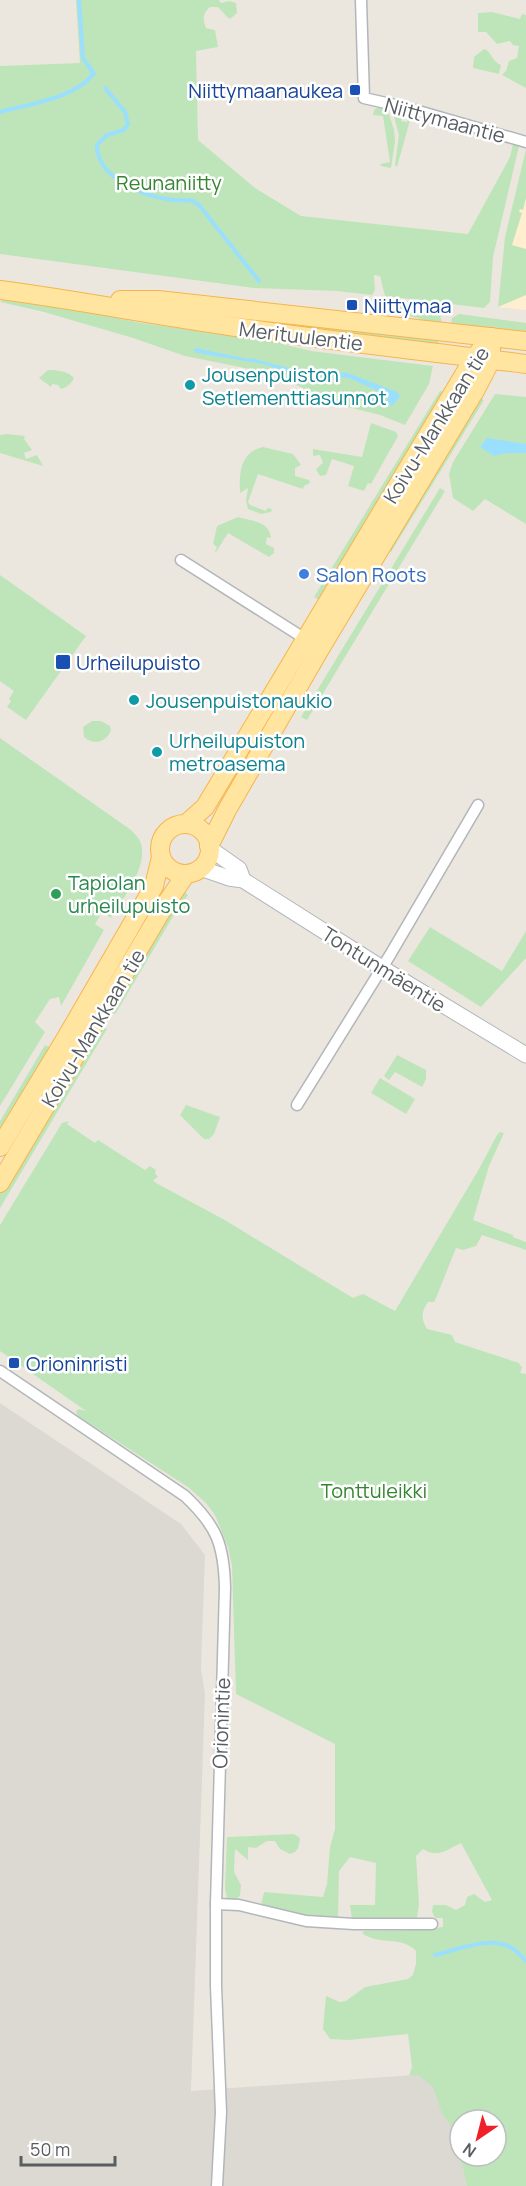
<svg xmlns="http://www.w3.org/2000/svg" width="526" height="2186" viewBox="0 0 526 2186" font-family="Manrope,sans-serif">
	<rect width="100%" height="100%" fill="#ece7de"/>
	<path fill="#ffefd0" d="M526 149V310L498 307 506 237Z"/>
	<path fill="#dcd9d3" d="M0 1403 181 1524 205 1555 201 1669 205 1694 191 2091 442 2073 467 2186H0Z"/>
	<g fill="#bee5b9">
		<path d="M76 0H219L221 3 229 1 236 3 237 13 230 19 227 17 218 7H210C202 14 203 19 206 28L215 30 218 47 196 51 198 140 255 188 301 216 468 234 510 157 513 144 519 146 493 257 490 302 484 308 385 296 380 276 374 275 375 290 372 295 336 291 254 288 0 254V66L80 63Z"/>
		<path d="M492 12 520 19 522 14 526 15V88L502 75 506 71 509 61 517 58 519 46 513 45 510 41 497 44 486 32H478V13Z"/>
		<path d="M484 49C492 51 492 62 501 65L499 74 473 68 474 57Z"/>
		<path d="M377 108H387L394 130 395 141 391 168 381 166 380 164 390 162 383 116 373 115 374 110Z"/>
		<path d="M392 109 403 113 401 121 407 122 410 114 420 118 419 122 410 120 397 167 395 165 399 135Z"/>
		<path d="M526 149V198L523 210 520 209 519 212 522 213 512 245 526 249V295L498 307 505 237Z"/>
		<path d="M3 300 84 311 136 322 278 343 311 351 433 366 429 384 405 425 380 415 340 405 270 373 185 356 133 338 44 312 0 302Z"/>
		<path d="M397 305 436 311 440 314 442 324 396 313Z"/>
		<path d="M459 314 526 323V334L451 325 452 318Z"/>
		<path d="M251 318 439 338 438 346 251 320Z"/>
		<path d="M48 370C58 370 68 371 74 378 72 383 66 388 61 389L58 385 52 384 51 387 39 378Z"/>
		<path d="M440 391 447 393 324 603 314 597Z"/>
		<path d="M495 394 526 397V524L485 499 473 511 453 498 449 474 453 462Z"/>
		<path d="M479 398 484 400 391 552 387 549Z"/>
		<path d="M371 423 396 432 398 436 371 484 368 483 364 491 348 486 354 466 332 459 326 475 320 476 316 469 323 463 320 455 313 456V449L362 457Z"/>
		<path d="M7 434 25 436 24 439 32 450 24 453 26 459 37 455 43 466 0 453V435Z"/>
		<path d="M263 447 293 454 301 465 295 468V476L309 480 310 483 304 486 303 489 258 474 248 502 250 505 266 511 267 508 272 509 271 512 261 514 248 509 246 501 248 488 240 493C239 474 240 452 263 447Z"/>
		<path d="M440 488 445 491 307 720 301 717Z"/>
		<path d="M238 517C251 521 270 521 271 538L267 537 266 544 274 548V553L269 557 228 533 216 552 215 551 217 547 213 544 217 526Z"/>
		<path d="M0 575 86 636 26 720 7 707 11 701 9 699 14 691 0 681Z"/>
		<path d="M92 721H101L110 726 111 730C107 742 94 746 84 737L83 727Z"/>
		<path d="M0 738 131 830C134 833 138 837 140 841 150 865 123 898 111 918L102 912 95 924 104 930 61 1006 59 997 50 999 35 1022 45 1032 0 1106Z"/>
		<path d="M184 891 188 895 175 913 116 1013 114 1014 109 1010 177 899Z"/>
		<path d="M430 927 502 971 526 931V958L481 1007 408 961Z"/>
		<path d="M100 1025 107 1029 0 1208V1192Z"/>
		<path d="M45 1045 49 1047 48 1052 0 1133V1121Z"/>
		<path d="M397 1055 426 1070V1079L422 1087 395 1072 389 1080 384 1076Z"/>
		<path d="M380 1078 415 1099 406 1114 371 1093Z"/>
		<path d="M186 1105 220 1117 214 1134 209 1139H204L180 1115Z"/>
		<path d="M69 1121 67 1124 95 1143 98 1140 145 1170 150 1166 156 1170 155 1173 158 1177 153 1180 156 1183 223 1219 353 1298 363 1294 395 1311 479 1169 497 1135 500 1132 504 1133 489 1166 473 1220 513 1235V1237L526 1242V1250L482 1235 476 1246 463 1250 456 1248 436 1298 434 1302H428C421 1312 421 1319 427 1329L452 1335 455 1342 519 1363 522 1368 520 1373 526 1374V2186H467L460 2156H496V2120H460V2154L455 2131 442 2114 433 2087 418 2075 409 2076 412 2067 408 2034 349 2040 330 2039 323 2029 326 1996 340 2002 346 2001 365 1987 408 1979 413 1975 416 1964V1951C401 1935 378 1946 362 1933L364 1931 415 1930 443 1927V1918H435L432 1912 433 1905H446L456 1910 465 1905 467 1897 474 1894 485 1902 492 1900 461 1843C448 1849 438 1859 423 1849L416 1856 419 1904 417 1918 408 1920 352 1919 350 1905H375L376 1863 350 1857 339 1871 338 1919 308 1916 261 1905 264 1892 323 1897 327 1884 330 1847 335 1829V1744L236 1694 232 1566 228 1547 215 1515 206 1503 188 1487 78 1416 76 1412 78 1409 86 1411 0 1351V1225L62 1123Z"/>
		<path d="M294 1834 300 1838C299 1845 299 1852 290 1854L280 1849 275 1841H267L256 1848 248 1847V1860L235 1849 234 1872 241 1885 240 1896 234 1900 227 1899 225 1888 227 1837Z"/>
	</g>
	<g fill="#9bdfff">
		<path d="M196 348 248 359 251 358 293 369 348 373 397 392 400 397 392 406 388 403 387 395 349 378 290 373 263 364 197 353 193 350Z"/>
		<path d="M487 438 526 444V453H506L494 456 480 447Z"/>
	</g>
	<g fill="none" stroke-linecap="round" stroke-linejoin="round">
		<g stroke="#9bdfff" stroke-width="4">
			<path d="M79 0 83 58 94 74"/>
			<path d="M105 88 125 112 128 124 124 130 107 135 97 145C96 183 161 204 191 200L199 205 259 281"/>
			<path d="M0 112C25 105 80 97 93 73"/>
			<path d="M435 1955C458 1950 490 1935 512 1948 517 1951 522 1957 526 1961"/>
		</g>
		<g stroke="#b2b6bb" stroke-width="13">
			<g id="street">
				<path d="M361 0 364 98 408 108 526 142"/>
				<path d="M181 560 310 642"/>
				<path d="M297 1105 390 955 478 805"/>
				<path d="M0 1371 185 1496C217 1526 224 1545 225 1588L216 1904V1986L221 2112 217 2186"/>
				<path d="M216 1904 239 1905 306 1921 354 1924H432"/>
			</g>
		</g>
		<g stroke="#b2b7bd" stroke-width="17">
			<g id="secondary">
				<path d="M209 848 239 869 243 880"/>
				<path d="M200 868 229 878 243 880 382 968 526 1055"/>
			</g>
		</g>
		<g stroke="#f7b44c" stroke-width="20">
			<g id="primary">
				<path d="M0 290C77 300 152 315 229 326 328 341 427 351 526 364"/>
				<path d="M120 300H158L526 341"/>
				<path d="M186 824 205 807 474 358 491 337"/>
				<circle cx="185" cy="849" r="25"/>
				<path d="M209 846 227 810 320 649 476 389 491 360V337"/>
				<path d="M0 1147 66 1038 154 886 161 857"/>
				<path d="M0 1183 165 905 186 874"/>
			</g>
		</g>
		<use href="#street" stroke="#fff" stroke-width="10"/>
		<use href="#secondary" stroke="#fff" stroke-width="15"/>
		<use href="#primary" stroke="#ffe5a0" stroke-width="18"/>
	</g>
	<g fill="#1a4fb4" stroke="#fff" stroke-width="2">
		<rect x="349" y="84" width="12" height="12" rx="3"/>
		<rect x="346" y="299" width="12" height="12" rx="3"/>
		<rect x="55" y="654" width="16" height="16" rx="3"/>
		<rect x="8" y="1357" width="12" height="12" rx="3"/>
	</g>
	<g fill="#0f9aa8" stroke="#fff" stroke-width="2">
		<circle cx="190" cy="385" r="6"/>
		<circle cx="134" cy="700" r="6"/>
		<circle cx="157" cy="752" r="6"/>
	</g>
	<circle fill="#3f7fe0" stroke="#fff" stroke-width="2" cx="304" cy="574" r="6"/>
	<circle fill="#2e9e5b" stroke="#fff" stroke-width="2" cx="56" cy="894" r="6"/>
	<g text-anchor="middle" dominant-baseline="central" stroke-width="5" stroke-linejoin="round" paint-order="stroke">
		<g font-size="20" fill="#164399" stroke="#fff" text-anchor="start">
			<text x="343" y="90" text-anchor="end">Niittymaanaukea</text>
			<text x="364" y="305">Niittymaa</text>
			<text x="76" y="662">Urheilupuisto</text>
			<text x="26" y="1363">Orioninristi</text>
		</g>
		<g font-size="20" fill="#585d61" stroke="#fff">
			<text transform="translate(445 120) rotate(15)">Niittymaantie</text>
			<text transform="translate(301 336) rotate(7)">Merituulentie</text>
			<text transform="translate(436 425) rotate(-58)">Koivu-Mankkaan tie</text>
			<text transform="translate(384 969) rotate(32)">Tontunmäentie</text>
			<text transform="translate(93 1028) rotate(-59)">Koivu-Mankkaan tie</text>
			<text transform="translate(221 1723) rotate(-88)">Orionintie</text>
		</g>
		<g font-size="20" fill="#368631" stroke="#fff">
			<text x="169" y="182">Reunaniitty</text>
			<text x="374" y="1490">Tonttuleikki</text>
		</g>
		<g font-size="20" fill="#0d838f" stroke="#fff" text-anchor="start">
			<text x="202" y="374">Jousenpuiston<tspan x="202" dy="23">Setlementtiasunnot</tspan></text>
			<text x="146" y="700">Jousenpuistonaukio</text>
			<text x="169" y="740">Urheilupuiston<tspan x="169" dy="23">metroasema</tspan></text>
		</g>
		<g font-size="20" fill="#366cbe" stroke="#fff" text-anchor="start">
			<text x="316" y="574">Salon Roots</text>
		</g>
		<g font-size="20" fill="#27864d" stroke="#fff" text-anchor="start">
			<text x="68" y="882">Tapiolan<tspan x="68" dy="23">urheilupuisto</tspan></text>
		</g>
	</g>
	<g transform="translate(478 2138) rotate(215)"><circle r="28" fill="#ffffff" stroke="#bcbec0" stroke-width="1.5"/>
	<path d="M0-4.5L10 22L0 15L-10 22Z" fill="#f02028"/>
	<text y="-9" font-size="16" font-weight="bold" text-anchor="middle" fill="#585d61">N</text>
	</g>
	<path d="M21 2156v9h94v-9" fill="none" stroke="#585d61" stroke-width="3"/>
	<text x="30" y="2156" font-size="18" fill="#585d61" stroke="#ffffff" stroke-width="4.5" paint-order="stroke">50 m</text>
</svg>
